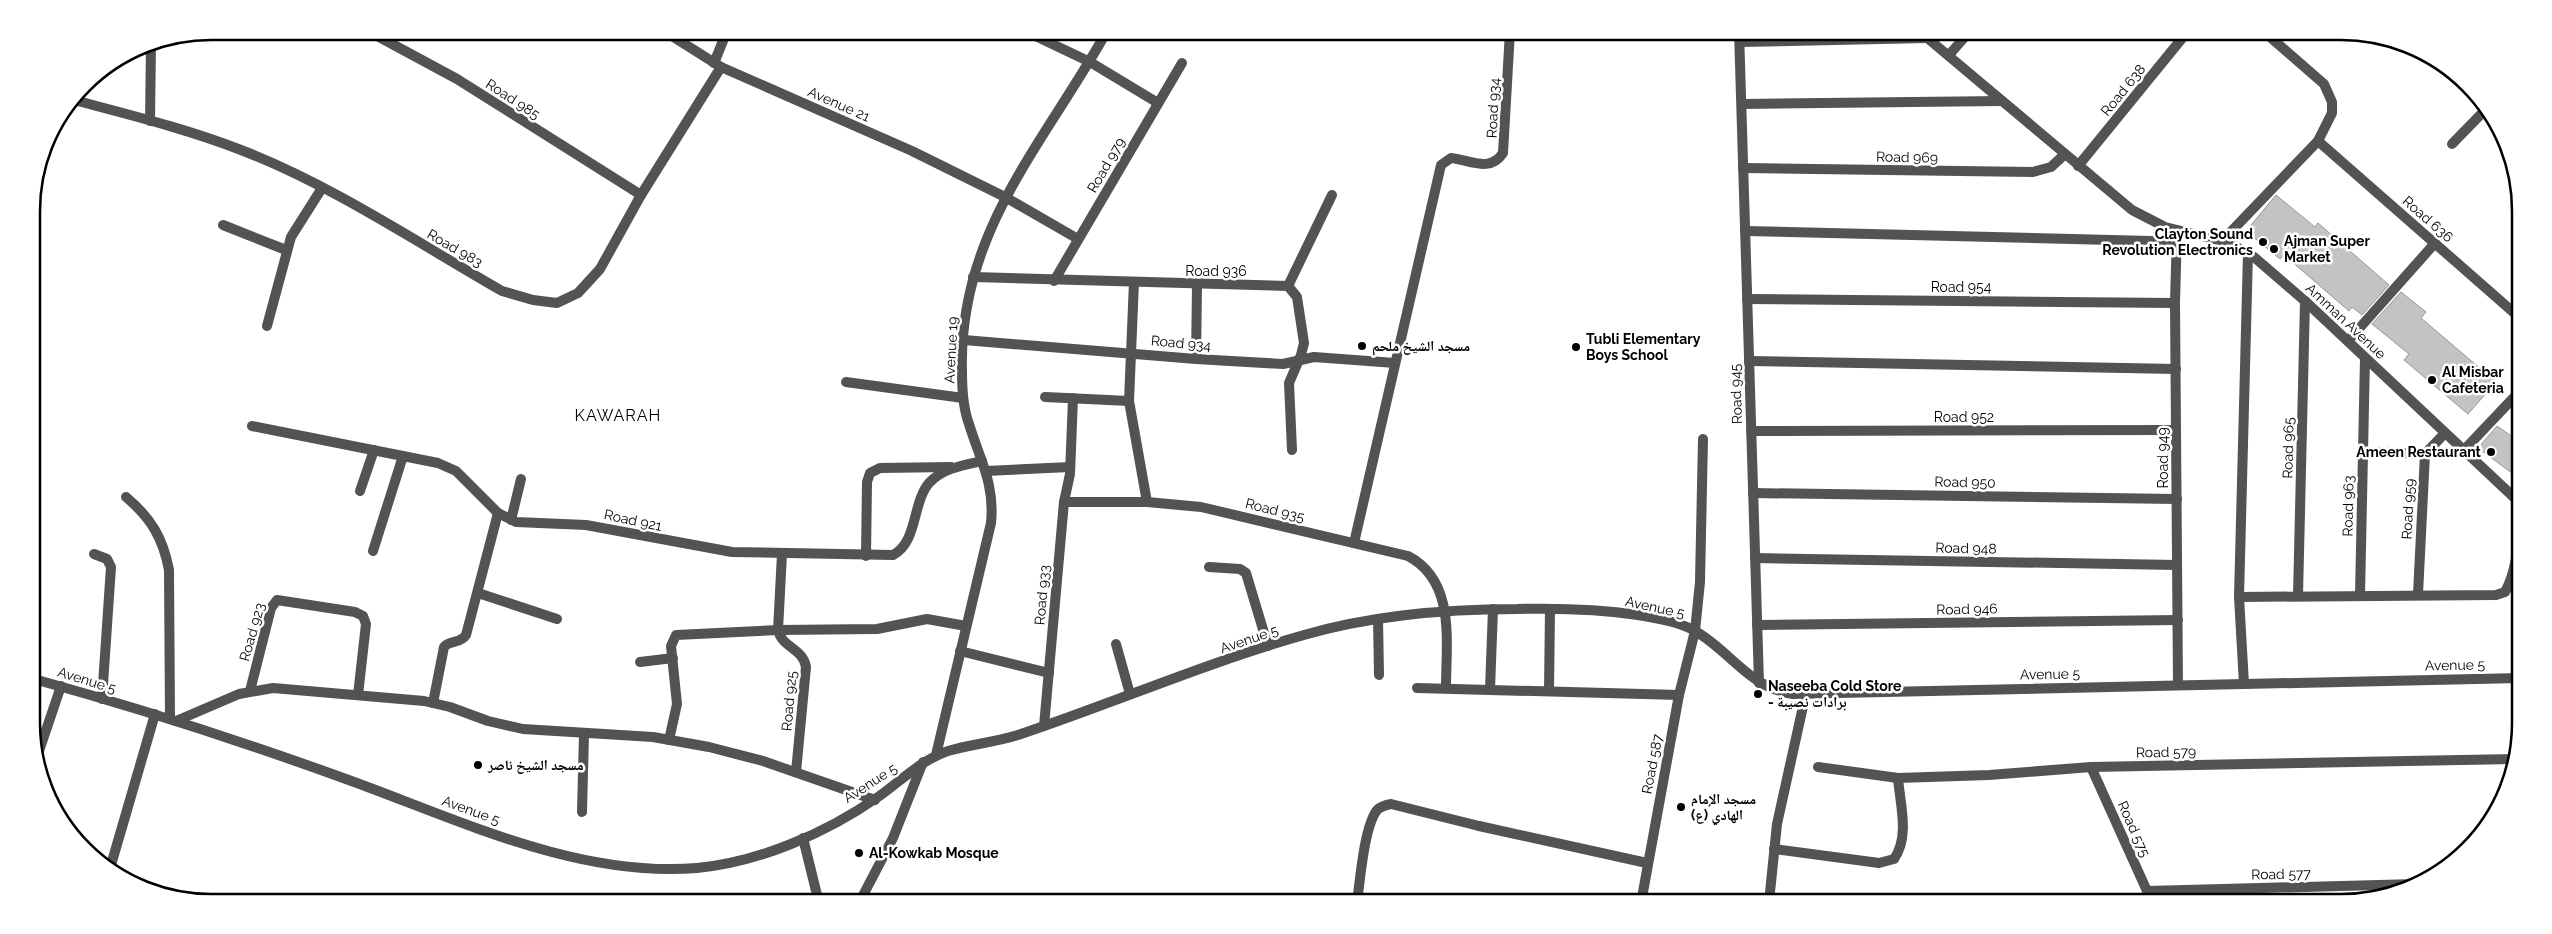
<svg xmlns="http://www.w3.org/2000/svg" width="2552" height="934" viewBox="0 0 2552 934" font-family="Raleway,'Noto Naskh Arabic',sans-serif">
	<rect width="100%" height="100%" fill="#fff"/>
	<g fill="#c3c3c3" stroke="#979797">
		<path d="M2276 195 2315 227 2318 223 2389 285 2362 315 2352 307 2349 311 2284 255 2280 259 2246 231Z"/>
		<path d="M2401 292 2426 312 2421 318 2496 382 2468 414 2404 360 2409 354 2372 324Z"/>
		<path d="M2497 426 2520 442V479L2478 448Z"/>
	</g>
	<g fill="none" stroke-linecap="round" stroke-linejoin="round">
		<g stroke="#535353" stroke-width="10">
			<path d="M2452 144 2487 108"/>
			<path d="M1288 286 1332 195"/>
			<path d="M846 382 963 398"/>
			<path d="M360 491 374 450"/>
			<path d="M126 497C151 518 163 538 169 570L170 719"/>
			<path d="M511 520 521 479"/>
			<path d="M373 551 403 456"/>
			<path d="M94 554 107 559 111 567 102 699"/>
			<path d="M1209 567 1240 569 1246 573 1268 646"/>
			<path d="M1695 631 1700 582 1703 439"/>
			<path d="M1116 644 1130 694"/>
			<path d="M36 760 61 686"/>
			<path d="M582 812 584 734"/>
			<path d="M111 865 155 714"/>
			<path d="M859 903 893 838 923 762"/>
			<path d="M1357 903C1360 881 1364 827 1377 810 1381 806 1386 805 1391 804L1479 826"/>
		</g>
		<g stroke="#535353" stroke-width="10">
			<path d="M368 31 457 79 641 195"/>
			<path d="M664 31 721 67 912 151 1005 197 1078 239"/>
			<path d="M1025 31 1090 62 1158 103"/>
			<path d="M1739 31 1759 683"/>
			<path d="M1740 42 1927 38"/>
			<path d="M1949 55 1970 31"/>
			<path d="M714 63 727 31"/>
			<path d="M74 100C130 115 187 129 241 150 332 185 418 243 502 291L533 300 557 303 578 293 600 269 641 195 721 67"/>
			<path d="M1742 104 2002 101"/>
			<path d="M150 121 151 43"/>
			<path d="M2318 141 2520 318"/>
			<path d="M2078 166 2188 31"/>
			<path d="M1743 168 2033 172 2051 167 2064 155"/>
			<path d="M223 225 286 250"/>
			<path d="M2177 230 2175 303 2178 685"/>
			<path d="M1745 231 2151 241 2177 246"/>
			<path d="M2222 241 2318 141 2332 113V102L2324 84 2263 31"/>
			<path d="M973 277 1288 286 1297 297 1304 343 1301 355 1289 383 1292 450"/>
			<path d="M1054 281 1182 63"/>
			<path d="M1134 282 1129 401 1147 502"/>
			<path d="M1747 299 2175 303"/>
			<path d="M267 326 291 237 322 188"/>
			<path d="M964 340 1196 359 1283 364 1314 357 1395 363"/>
			<path d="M2348 341 2435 243"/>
			<path d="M1196 359 1197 285"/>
			<path d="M1749 361 2176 369"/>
			<path d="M1045 397 1129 401"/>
			<path d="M252 426 438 463 456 471 498 513 516 522 586 525 732 552 893 555C918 542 912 503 929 483 943 468 964 465 982 461"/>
			<path d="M1751 431 2176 430"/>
			<path d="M2464 450 2520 391"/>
			<path d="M2362 452 2425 454"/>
			<path d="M986 471 1070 467"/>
			<path d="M1753 493 2177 499"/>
			<path d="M1064 502H1147L1201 507 1408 556C1456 581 1446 642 1446 688"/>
			<path d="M1354 543 1441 165 1451 158C1470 160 1490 173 1503 153L1510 31"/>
			<path d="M782 554 778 630C782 648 803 648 806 667L796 772"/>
			<path d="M866 556 867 482 870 473 880 468 951 467"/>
			<path d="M1755 558 2177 565"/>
			<path d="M478 593 557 619"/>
			<path d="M2418 594 2425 454 2445 433"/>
			<path d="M2360 595 2365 358"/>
			<path d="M2298 596 2305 301"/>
			<path d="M2239 597 2496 595 2505 592C2516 572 2518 547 2520 525"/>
			<path d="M1378 619 1379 675"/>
			<path d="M1757 625 2178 620"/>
			<path d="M960 651 1049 673"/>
			<path d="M640 662 673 658"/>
			<path d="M2244 684 2239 597 2248 253"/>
			<path d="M1417 688 1679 695"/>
			<path d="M1490 689 1493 609"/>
			<path d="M250 691 271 608 277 600 355 612 363 616 366 624 358 695"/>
			<path d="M1549 691 1550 609"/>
			<path d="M433 703 444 647C450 640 460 644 466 635L498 513"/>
			<path d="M176 721 239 694 273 688 424 701 450 707 488 721 523 729 653 737 709 747 763 761 875 800"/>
			<path d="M1044 726 1064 502 1070 474 1073 398"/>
			<path d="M669 740 677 704 671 646 676 635 778 630 877 629 927 619 966 626"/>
			<path d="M936 755 991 523C995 484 980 460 969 424 963 408 962 389 962 372 958 232 1044 144 1107 31"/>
			<path d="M1818 767 1898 778 1989 775 2091 767 2515 759"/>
			<path d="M2091 767 2152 902"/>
			<path d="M1479 826 1647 863"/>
			<path d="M803 838 819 903"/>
			<path d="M1774 849 1879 863 1894 859C1910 837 1900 804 1898 778"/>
			<path d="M2147 891 2416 884"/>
			<path d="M1769 902 1777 824 1806 693"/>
			<path d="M1641 903 1679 695 1695 631"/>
		</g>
		<g stroke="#535353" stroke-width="10">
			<path d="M1919 31 2132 210 2165 227 2230 243 2254 257 2305 301 2520 503"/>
			<path d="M2461 82 2482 101"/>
			<path d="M34 679C139 708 244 742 346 779 457 819 577 878 697 868 760 862 826 833 878 797 901 781 921 760 948 751 972 744 997 742 1021 734 1116 702 1208 662 1304 635 1373 615 1445 609 1517 609 1558 608 1598 609 1638 615 1660 619 1682 622 1700 634 1734 656 1751 688 1793 694L2521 678"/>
		</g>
	</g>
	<g fill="#000" stroke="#fff" stroke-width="2">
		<circle cx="2263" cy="242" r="5"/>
		<circle cx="2274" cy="249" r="5"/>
		<circle cx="1362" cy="346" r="5"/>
		<circle cx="1576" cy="347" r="5"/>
		<circle cx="2432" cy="380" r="5"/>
		<circle cx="2491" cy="452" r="5"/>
		<circle cx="1758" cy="694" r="5"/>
		<circle cx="478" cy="765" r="5"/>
		<circle cx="1681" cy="807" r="5"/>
		<circle cx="859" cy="853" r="5"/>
	</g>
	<g text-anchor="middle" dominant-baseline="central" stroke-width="5" stroke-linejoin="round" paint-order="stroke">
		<g font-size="14" fill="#000" stroke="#fff">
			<text transform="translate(2123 90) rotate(-51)">Road 638</text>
			<text transform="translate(513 99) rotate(33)">Road 985</text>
			<text transform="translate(839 104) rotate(24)">Avenue 21</text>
			<text transform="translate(1493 108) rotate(-87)">Road 934</text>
			<text transform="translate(1907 157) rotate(1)">Road 969</text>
			<text transform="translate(1106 165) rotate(-60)">Road 979</text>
			<text transform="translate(2428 219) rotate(41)">Road 636</text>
			<text transform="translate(455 248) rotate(30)">Road 983</text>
			<text x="1216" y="271">Road 936</text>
			<text x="1961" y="287">Road 954</text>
			<text transform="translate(2346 321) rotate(43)">Amman Avenue</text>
			<text transform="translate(1181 343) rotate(5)">Road 934</text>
			<text transform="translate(951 350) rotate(-87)">Avenue 19</text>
			<text transform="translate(1736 394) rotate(-92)">Road 945</text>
			<text x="1964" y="417">Road 952</text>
			<text transform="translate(2288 448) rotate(-89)">Road 965</text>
			<text transform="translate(2163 458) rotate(-90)">Road 949</text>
			<text transform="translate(1965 482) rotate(1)">Road 950</text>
			<text transform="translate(2348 506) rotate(-89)">Road 963</text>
			<text transform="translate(2408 509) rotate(-87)">Road 959</text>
			<text transform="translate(1275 510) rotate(14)">Road 935</text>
			<text transform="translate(633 520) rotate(12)">Road 921</text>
			<text transform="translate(1966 548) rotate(1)">Road 948</text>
			<text transform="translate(1042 595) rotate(-85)">Road 933</text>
			<text transform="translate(1655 607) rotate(12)">Avenue 5</text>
			<text transform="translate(1967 609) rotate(-1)">Road 946</text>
			<text transform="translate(252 632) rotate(-74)">Road 923</text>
			<text transform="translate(1249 639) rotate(-19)">Avenue 5</text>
			<text transform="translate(2455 665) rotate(-1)">Avenue 5</text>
			<text transform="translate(2050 674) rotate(-1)">Avenue 5</text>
			<text transform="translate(87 680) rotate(17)">Avenue 5</text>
			<text transform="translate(789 701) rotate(-85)">Road 925</text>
			<text transform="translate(2166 752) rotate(-1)">Road 579</text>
			<text transform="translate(1652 764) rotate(-79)">Road 587</text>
			<text transform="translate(870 783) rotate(-33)">Avenue 5</text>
			<text transform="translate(471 810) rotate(20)">Avenue 5</text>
			<text transform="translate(2134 829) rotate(66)">Road 575</text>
			<text transform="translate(2281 874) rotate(-1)">Road 577</text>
		</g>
		<g font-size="14" font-weight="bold" fill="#000" stroke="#fff" text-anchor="start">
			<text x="2253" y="234" text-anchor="end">Clayton Sound<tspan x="2253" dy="16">Revolution Electronics</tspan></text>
			<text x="2284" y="241">Ajman Super<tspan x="2284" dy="16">Market</tspan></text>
			<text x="1586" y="339">Tubli Elementary<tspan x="1586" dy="16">Boys School</tspan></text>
			<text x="1372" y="346">مسجد الشيخ ملحم</text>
			<text x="2442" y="372">Al Misbar<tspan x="2442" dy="16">Cafeteria</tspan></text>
			<text x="2481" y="452" text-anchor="end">Ameen Restaurant</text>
			<text x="1768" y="686">Naseeba Cold Store<tspan x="1768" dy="16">- برادات نصيبة</tspan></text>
			<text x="488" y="765">مسجد الشيخ ناصر</text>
			<text x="1691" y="799">مسجد الإمام<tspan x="1691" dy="16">الهادي (ع)</tspan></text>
			<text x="869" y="853">Al-Kowkab Mosque</text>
		</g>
		<g font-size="16" letter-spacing="1" fill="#000" stroke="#fff">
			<text x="618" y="415">KAWARAH</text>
		</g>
	</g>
	<path d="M0 0H2552V934H0ZM211 40H2341A171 171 0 0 1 2512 211V723A171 171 0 0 1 2341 894H211A171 171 0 0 1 40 723V211A171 171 0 0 1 211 40Z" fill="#fff" fill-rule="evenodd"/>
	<path fill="none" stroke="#000" stroke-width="2.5" d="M211 40H2341A171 171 0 0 1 2512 211V723A171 171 0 0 1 2341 894H211A171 171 0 0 1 40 723V211A171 171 0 0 1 211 40Z"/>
</svg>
